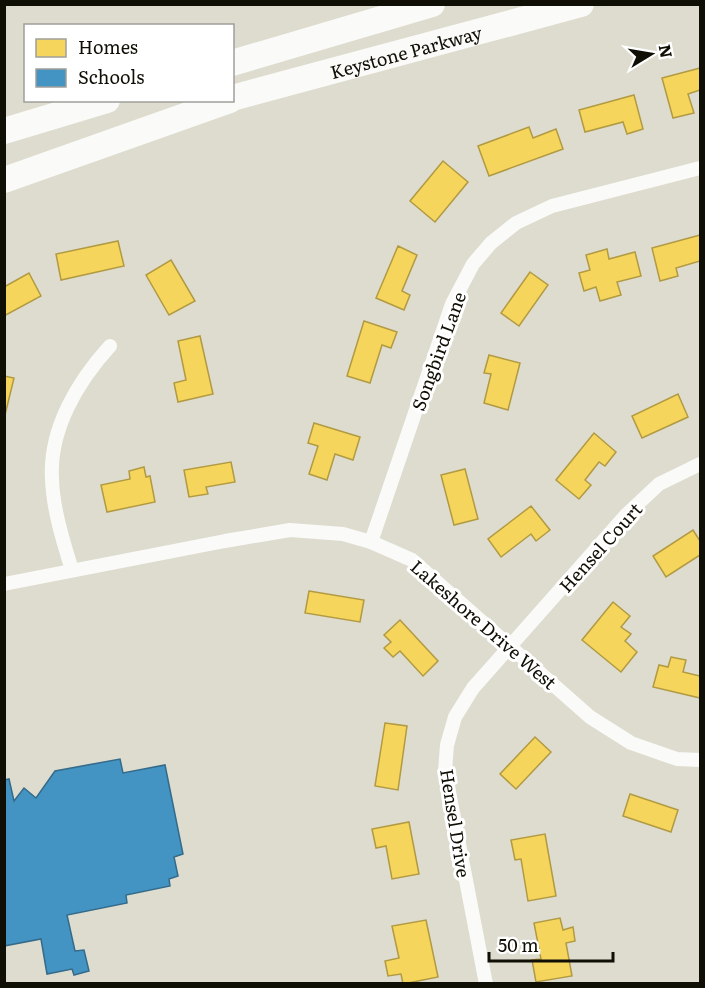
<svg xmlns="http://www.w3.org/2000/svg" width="705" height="988" viewBox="0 0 705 988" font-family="Literata,serif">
	<rect width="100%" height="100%" fill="#dedcce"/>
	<g fill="#f6d55c" stroke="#b19a42" stroke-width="1.5">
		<path d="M700 68V90L688 94 694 113 673 118 662 78Z"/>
		<path d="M634 95 643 129 627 134 623 122 585 132 579 110Z"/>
		<path d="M529 127 533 138 556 129 563 149 489 176 478 146Z"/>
		<path d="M443 161 468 182 435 222 410 201Z"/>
		<path d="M700 235V261L676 268 678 276 660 281 652 248Z"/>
		<path d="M118 241 124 266 61 280 56 254Z"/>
		<path d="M398 246 417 255 402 291 410 295 404 310 376 298Z"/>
		<path d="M607 249 609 259 635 252 641 276 617 282 621 295 600 301 596 287 584 291 579 273 590 270 586 255Z"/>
		<path d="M171 260 195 301 169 315 146 275Z"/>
		<path d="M530 272 548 285 519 326 501 313Z"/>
		<path d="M29 273 41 296 4 316V287Z"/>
		<path d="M364 321 397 332 391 348 382 345 370 383 347 376Z"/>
		<path d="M200 336 213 394 178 402 174 383 186 380 178 341Z"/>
		<path d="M489 355 520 363 508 410 484 403 491 374 484 373Z"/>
		<path d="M4 376 14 378 4 419Z"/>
		<path d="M678 394 688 417 642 438 632 416Z"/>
		<path d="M314 423 360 437 353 460 335 454 327 480 309 474 318 446 308 443Z"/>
		<path d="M594 433 616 452 605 466 599 462 585 480 591 485 579 499 556 480Z"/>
		<path d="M231 462 235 482 206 487 208 494 189 497 184 470Z"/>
		<path d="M144 467 146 477 150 476 155 502 107 512 101 485 130 479 129 471Z"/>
		<path d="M465 469 478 519 454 525 441 475Z"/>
		<path d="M531 506 550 530 536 541 531 534 501 557 488 539Z"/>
		<path d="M693 530 700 541V555L666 577 653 556Z"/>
		<path d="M309 591 364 600 360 622 305 613Z"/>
		<path d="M613 602 630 616 621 627 631 634 625 641 637 652 621 672 582 640Z"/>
		<path d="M400 620 438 661 423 676 400 651 393 657 384 648 391 642 384 635Z"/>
		<path d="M671 657 686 660 683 672 700 676V698L653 687 659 665 668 667Z"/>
		<path d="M385 723 407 726 398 790 375 786Z"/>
		<path d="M535 737 551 752 516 789 500 774Z"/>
		<path d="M630 794 678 810 671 832 623 816Z"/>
		<path d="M409 822 419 874 392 879 386 846 376 848 372 829Z"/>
		<path d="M545 834 556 896 528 901 521 859 515 860 511 840Z"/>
		<path d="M560 918 563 930 573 927 575 941 566 943 572 976 536 982 532 960 541 959 534 923Z"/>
		<path d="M426 920 438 977 403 984 401 974 388 976 385 961 399 958 392 926Z"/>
	</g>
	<path fill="#4393c3" stroke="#346b8a" stroke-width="1.5" d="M120 759 123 773 165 765 183 854 174 857 178 876 169 879 170 886 126 895 127 903 67 915 75 951 84 950 89 971 74 975 72 969 47 974 41 939 4 946V780L9 779 14 801 24 788 36 798 55 771Z"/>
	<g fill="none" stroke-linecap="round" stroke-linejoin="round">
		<g stroke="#fafaf8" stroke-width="14">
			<path d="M371 542 452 304 473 264 491 243 516 223 552 206 700 168"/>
			<path d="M72 570C63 541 53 509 52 479 49 429 78 381 110 346"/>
			<path d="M4 584 225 541 290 530 343 534 371 542 412 560 590 717 631 743 677 759 700 760"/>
			<path d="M486 984 445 771 447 745 455 717 473 688 627 514 659 484 700 464"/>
		</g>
		<g stroke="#fafaf8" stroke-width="26">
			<path d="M232 63 432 4"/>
			<path id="s1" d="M232 98 581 4"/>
			<path d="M4 131 107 100"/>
			<path d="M4 180 230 100"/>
		</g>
	</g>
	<g text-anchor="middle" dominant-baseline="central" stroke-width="6" stroke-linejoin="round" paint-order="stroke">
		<g font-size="18" fill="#100f06" stroke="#fff">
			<text stroke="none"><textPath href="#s1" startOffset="180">Keystone Parkway</textPath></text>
			<text transform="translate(438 351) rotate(-70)">Songbird Lane</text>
			<text transform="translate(600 547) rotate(-48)">Hensel Court</text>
			<text transform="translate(484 624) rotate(41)">Lakeshore Drive West</text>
			<text transform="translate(456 823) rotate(81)">Hensel Drive</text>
		</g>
	</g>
	<rect width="705" height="988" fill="none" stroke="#100f06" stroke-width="12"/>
	<rect x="24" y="24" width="210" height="78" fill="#ffffff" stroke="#9f9f9b" stroke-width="1.5"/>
	<rect x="36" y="39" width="30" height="18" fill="#f6d55c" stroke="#9f9f9b" stroke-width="1.5"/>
	<text x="78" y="54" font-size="18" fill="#100f06">Homes</text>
	<rect x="36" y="69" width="30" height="18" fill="#4393c3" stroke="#9f9f9b" stroke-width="1.5"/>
	<text x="78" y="84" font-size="18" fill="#100f06">Schools</text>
	<g transform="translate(651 54) rotate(79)" stroke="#ffffff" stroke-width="4.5" paint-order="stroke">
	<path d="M0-4.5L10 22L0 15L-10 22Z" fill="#100f06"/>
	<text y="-9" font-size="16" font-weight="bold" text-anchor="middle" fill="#100f06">N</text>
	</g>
	<path d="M489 952v9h124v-9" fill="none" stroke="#100f06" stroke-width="3"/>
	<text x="498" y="952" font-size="18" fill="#100f06" stroke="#ffffff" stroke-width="4.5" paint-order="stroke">50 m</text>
</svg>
